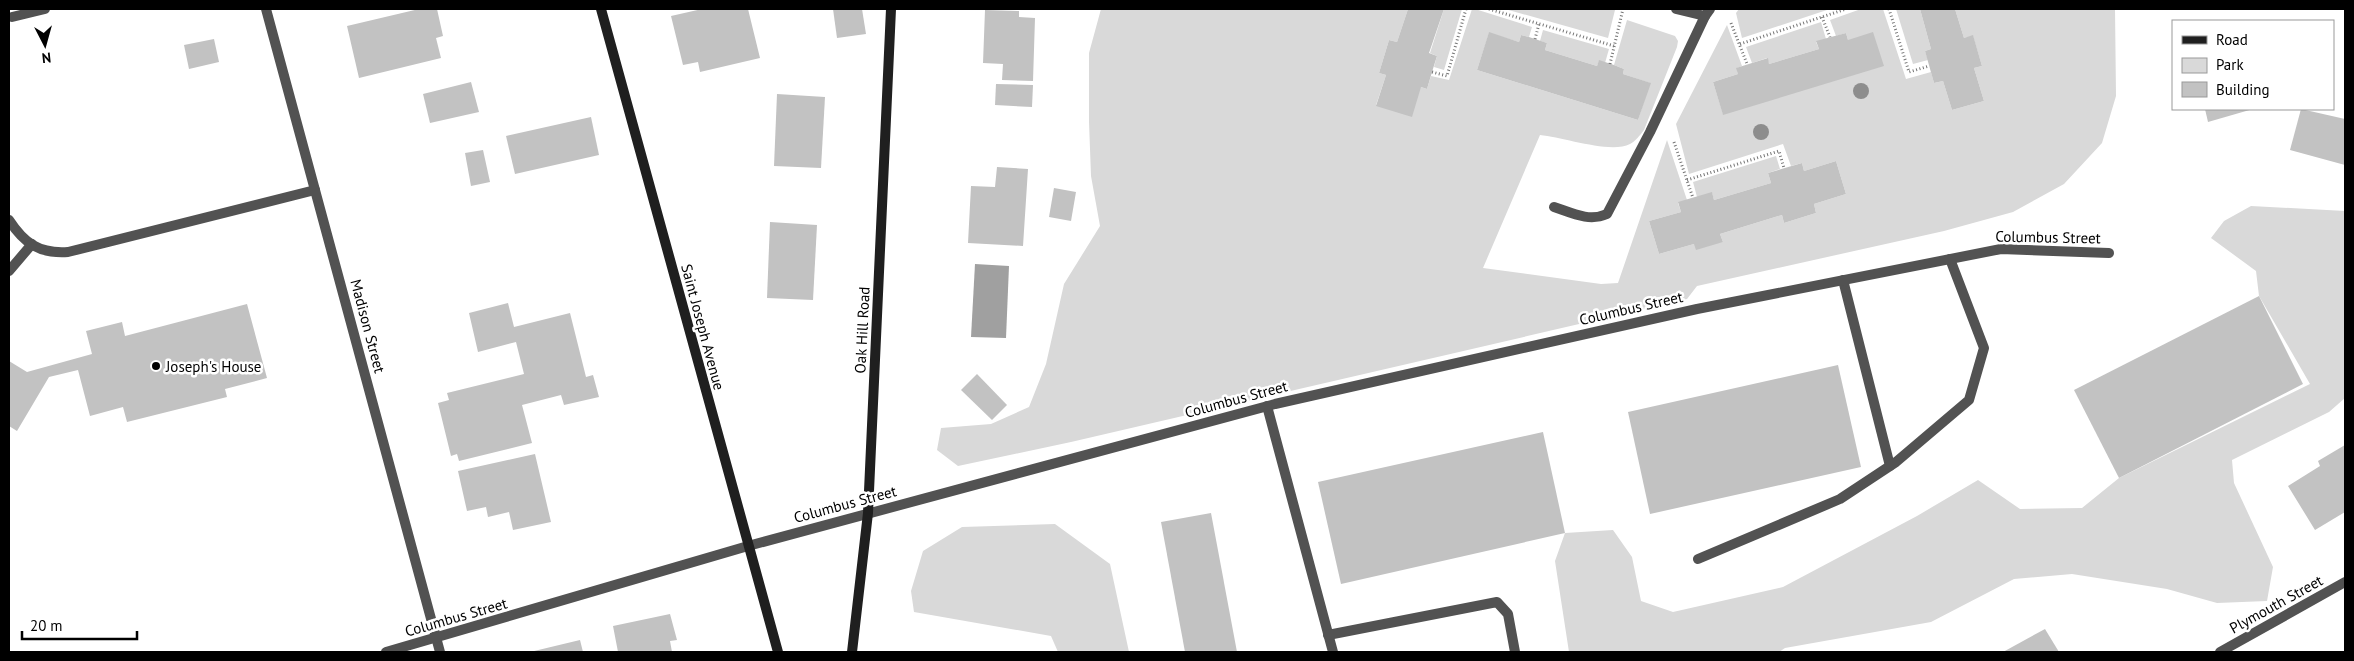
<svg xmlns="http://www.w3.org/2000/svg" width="2354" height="661" viewBox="0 0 2354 661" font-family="'PT Sans',sans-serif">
	<rect width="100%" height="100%" fill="#fff"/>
	<g fill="#d9d9d9">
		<path d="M1101 9H1408L1397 42 1389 40 1379 73 1386 75 1376 105 1421 87 1427 89 1431 76 1449 80 1472 9H1475L1532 27 1529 37 1521 35 1519 42 1489 33 1477 70 1638 120 1650 83 1623 74 1624 69 1614 65 1627 20 1675 36 1678 41 1677 47 1644 130C1640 135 1636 141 1630 144 1610 154 1563 137 1540 135L1483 268 1601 284 1618 283 1667 140 1687 200 1678 203 1681 212 1649 221 1659 254 1694 244 1723 242 1720 234 1782 215 1784 223 1816 213 1814 204 1846 194 1836 161 1804 171 1802 163 1791 166 1783 144 1689 174 1676 124 1727 25 1742 66 1737 68 1738 74 1713 82 1723 114 1848 40 1846 33 1836 36 1830 20 1861 9H1883L1906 79 1931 72 1934 83 1943 81 1952 110 1984 101 1974 68 1982 66 1973 36 1964 38 1955 9H2115L2116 96 2102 143 2064 184 2013 212 1944 231 1697 286 1687 299 1071 442 958 466 937 450 941 428 991 424 1029 407 1046 364 1064 284 1100 226 1091 176 1089 122V53Z"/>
		<path d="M1444 9H1462L1444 70 1434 67 1437 56 1430 53Z"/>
		<path d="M1505 9H1609L1615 10 1608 38Z"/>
		<path d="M1739 9H1830L1742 38 1736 13Z"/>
		<path d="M1896 9H1920L1931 49 1925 51 1928 60 1913 64Z"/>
		<path d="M1821 22 1826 39 1816 42 1819 49 1769 64 1767 58 1752 63 1746 47Z"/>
		<path d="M1543 30 1609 49 1605 63 1599 61 1597 66 1545 50 1547 43 1540 41Z"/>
		<path d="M1776 156 1780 169 1768 173 1771 183 1714 200 1712 193 1697 197 1693 182Z"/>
		<path d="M2251 206 2345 211V398L2329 412 2232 460 2234 483 2273 567 2267 601 2217 603 2167 589 2072 574 2014 579 1931 622 1785 648 1779 652H1569L1555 561 1565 533 1613 530 1632 557 1641 601 1673 612 1783 587 1917 516 1978 480 2020 509 2082 508 2119 478 2310 384 2259 296 2256 271 2211 238 2224 221Z"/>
		<path d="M1055 524 1110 564 1129 652H1058L1051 636 914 612 911 591 923 551 962 527Z"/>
	</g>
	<path fill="#a0a0a0" d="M975 264 1009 266 1006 338 971 337Z"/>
	<g fill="#c2c2c2">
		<path d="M419 9H437L443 36 436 38 441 58 359 78 347 26Z"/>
		<path d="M702 9H748L760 58 700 72 698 62 683 65 671 16Z"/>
		<path d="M833 9H862L866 34 837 38Z"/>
		<path d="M1408 9H1444L1429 53 1437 56 1432 72 1427 89 1421 87 1412 117 1376 106 1386 75 1379 73 1389 40 1397 42Z"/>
		<path d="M1920 9H1955L1964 38 1973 35 1982 66 1974 68 1984 101 1952 110 1943 81 1934 83 1925 51 1931 49Z"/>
		<path d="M985 10 1019 11V17L1035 18 1033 81 1002 80 1003 64 983 63Z"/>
		<path d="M1489 32 1519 42 1521 35 1529 37 1547 43 1545 50 1597 66 1599 60 1614 65 1624 69 1623 74 1651 83 1638 120 1477 70Z"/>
		<path d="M1873 32 1884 66 1723 115 1713 82 1738 74 1736 68 1768 58 1769 64 1819 49 1816 41 1846 33 1848 40Z"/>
		<path d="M214 39 219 62 189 69 184 45Z"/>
		<path d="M471 82 479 112 430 123 423 94Z"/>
		<path d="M996 84 1033 85 1032 107 995 105Z"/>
		<path d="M777 94 825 97 821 168 774 166Z"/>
		<path d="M2205 109H2253L2208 122Z"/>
		<path d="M2301 109 2345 119V165L2290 150Z"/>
		<path d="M591 117 599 155 515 174 506 136Z"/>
		<path d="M483 150 490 182 471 186 465 153Z"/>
		<path d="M1836 161 1846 194 1814 204 1816 213 1784 223 1782 215 1720 234 1723 242 1696 250 1694 244 1659 254 1649 221 1681 212 1678 202 1712 192 1714 200 1771 183 1768 173 1802 163 1804 171Z"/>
		<path d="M997 167 1028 169 1023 246 968 243 971 186 995 187Z"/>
		<path d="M1054 188 1076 192 1071 221 1049 217Z"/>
		<path d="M770 222 817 225 813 300 767 298Z"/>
		<path d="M2259 296 2303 384 2119 478 2074 390Z"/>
		<path d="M508 303 514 327 570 313 586 377 593 375 599 397 564 405 561 395 522 405 532 443 459 461 457 454 451 456 438 403 449 400 447 393 524 374 516 342 478 352 469 313Z"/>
		<path d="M247 304 267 378 225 389 227 397 127 422 123 407 90 416 78 370 49 377 17 431 9 426V361L27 372 92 354 86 331 122 322 125 336Z"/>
		<path d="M1838 365 1861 467 1650 514 1628 412Z"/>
		<path d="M977 374 1007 405 992 420 961 390Z"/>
		<path d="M1543 432 1565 533 1341 584 1318 482Z"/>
		<path d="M2345 445V512L2315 530 2288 486 2320 466 2318 461Z"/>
		<path d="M535 454 551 522 513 530 509 512 488 517 486 507 467 511 458 471Z"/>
		<path d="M1211 513 1237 652H1185L1161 522Z"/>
		<path d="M670 614 677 640 670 641 672 652H618L613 626Z"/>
		<path d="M2045 629 2059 652H2003Z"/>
		<path d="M580 640 583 652H530Z"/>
	</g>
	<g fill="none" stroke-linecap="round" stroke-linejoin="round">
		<g stroke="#747474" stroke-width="3" stroke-dasharray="1 2.5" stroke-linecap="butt">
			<path d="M1489 9 1614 46"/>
			<path d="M1889 9 1909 72 1929 66"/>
			<path d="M1822 17 1830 37"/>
			<path d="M1731 23 1747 64"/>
			<path d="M1535 39 1539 24"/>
			<path d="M1740 44 1846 9"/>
			<path d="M1610 64 1623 9"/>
			<path d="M1432 72 1447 76 1466 9"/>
			<path d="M1674 142 1693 198"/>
			<path d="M1687 180 1779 151 1784 168"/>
		</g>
		<g stroke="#525252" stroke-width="10">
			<path d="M1676 9 1705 16 1710 9"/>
			<path d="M12 17 45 9"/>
			<path d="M1554 207C1572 213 1589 222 1607 214L1650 132 1705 16"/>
			<path d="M9 220C24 243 39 254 68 252L315 190"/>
			<path d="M9 271 32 244"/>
			<path d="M1843 280 1890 466"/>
			<path d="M1267 406 1333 652"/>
			<path d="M1698 559 1840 499 1896 462 1969 400 1984 348 1950 259"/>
			<path d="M1328 635 1497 602 1508 614 1515 652"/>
		</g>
		<g stroke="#525252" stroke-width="10">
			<path d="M266 9 440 652"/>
			<path d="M386 652 748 546 1275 404 1697 309 2001 249 2109 253"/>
			<path d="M2220 652 2345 582"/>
		</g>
		<g stroke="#1f1f1f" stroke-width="10">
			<path d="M601 9 778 652"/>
			<path d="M852 652 868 513 891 9"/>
		</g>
	</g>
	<g fill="#8d8d8d">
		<circle cx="1861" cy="91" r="8"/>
		<circle cx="1761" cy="132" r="8"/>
	</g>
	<circle fill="#000" stroke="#fff" stroke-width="2" cx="156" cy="366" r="5"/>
	<g text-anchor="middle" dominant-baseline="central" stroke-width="5" stroke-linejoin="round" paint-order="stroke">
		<g font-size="15" fill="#000" stroke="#fff">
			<text transform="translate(2048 237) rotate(1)">Columbus Street</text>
			<text transform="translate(1631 308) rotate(-13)">Columbus Street</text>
			<text transform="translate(368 326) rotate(75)">Madison Street</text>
			<text transform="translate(703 327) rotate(75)">Saint Joseph Avenue</text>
			<text transform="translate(862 330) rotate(-87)">Oak Hill Road</text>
			<text transform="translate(1236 399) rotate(-15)">Columbus Street</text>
			<text transform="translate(845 504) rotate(-15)">Columbus Street</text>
			<text transform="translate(2276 604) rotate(-29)">Plymouth Street</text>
			<text transform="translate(456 617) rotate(-16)">Columbus Street</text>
		</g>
		<g font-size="15" fill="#000" stroke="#fff" text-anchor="start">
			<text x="166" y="366">Joseph's House</text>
		</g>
	</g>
	<rect width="2354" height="661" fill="none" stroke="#000000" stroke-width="20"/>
	<rect x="2172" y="20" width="162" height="90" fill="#ffffff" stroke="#999999"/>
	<rect x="2182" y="36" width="25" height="8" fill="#1f1f1f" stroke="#999999"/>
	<text x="2216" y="45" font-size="15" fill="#000000">Road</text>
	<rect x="2182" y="58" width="25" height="15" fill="#d9d9d9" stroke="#999999"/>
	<text x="2216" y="70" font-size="15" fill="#000000">Park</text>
	<rect x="2182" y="82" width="25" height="15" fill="#c2c2c2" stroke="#999999"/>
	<text x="2216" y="95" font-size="15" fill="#000000">Building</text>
	<g transform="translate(45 45) rotate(174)" stroke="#ffffff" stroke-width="4" paint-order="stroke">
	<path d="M0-4L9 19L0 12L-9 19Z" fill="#000000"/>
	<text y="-8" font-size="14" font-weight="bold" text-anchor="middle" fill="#000000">N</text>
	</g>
	<path d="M22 631v8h115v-8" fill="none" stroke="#000000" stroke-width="2.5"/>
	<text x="30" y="631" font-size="15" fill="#000000" stroke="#ffffff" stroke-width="4" paint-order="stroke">20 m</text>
</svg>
